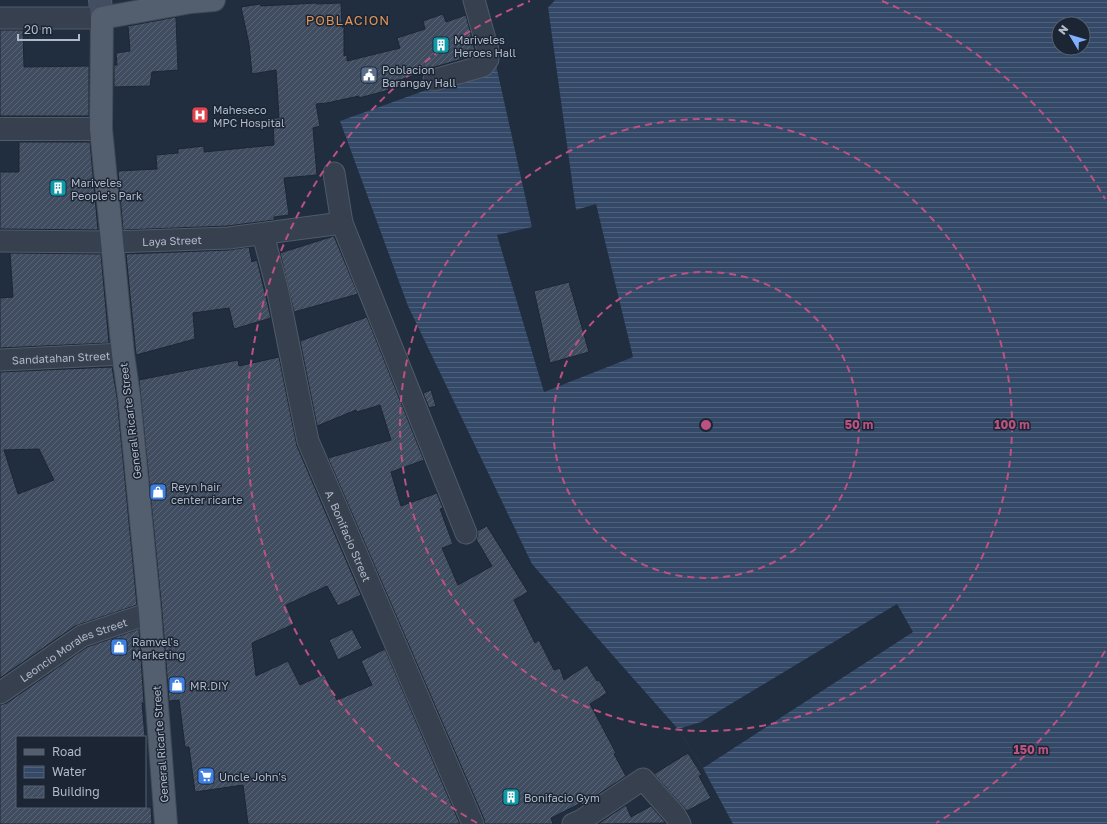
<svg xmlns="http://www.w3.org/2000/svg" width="1107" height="824" viewBox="0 0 1107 824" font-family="'Golos Text',sans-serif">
	<defs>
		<pattern id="water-rules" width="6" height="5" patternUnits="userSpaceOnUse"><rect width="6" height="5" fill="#344867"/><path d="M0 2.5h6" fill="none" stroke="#4f607b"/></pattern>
		<pattern id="building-hatch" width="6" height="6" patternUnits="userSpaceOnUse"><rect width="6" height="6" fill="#404d61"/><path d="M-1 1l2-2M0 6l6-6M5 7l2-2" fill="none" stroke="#596576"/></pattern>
	</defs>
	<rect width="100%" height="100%" fill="#212e3f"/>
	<path fill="url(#water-rules)" fill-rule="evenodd" d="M555 0H1107V824H733L703 768 678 729 532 564 408 306 340 121 496 65ZM1059 24H1083V48H1059Z"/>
	<g fill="#212e3f">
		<path d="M548 7 576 210 596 204 633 357 544 392 497 235 532 227 496 65Z"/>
		<path d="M897 604 913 632 703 768 678 729 701 722Z"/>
	</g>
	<g fill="url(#building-hatch)" stroke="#1d2735" fill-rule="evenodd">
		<path d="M317 3V4L341 3 342 27H344V56L347 55V61L400 48 397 38 425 29 423 21 443 14 446 22 466 15 476 55 431 68 425 72 387 84 389 90 359 98V96L327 103 316 104 320 126 313 128 317 175 284 178 289 215 274 217V220L228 226 123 230 118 171 157 169 156 155 178 153V149L204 146V152L274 145 273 118H279L276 70 252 74 249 44 241 7 260 4 261 6Z"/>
		<path d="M176 17 178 70 152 72 150 86 114 87V65H117L116 53 130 51 128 26Z"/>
		<path d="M0 30H23L24 67 89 66V116H0Z"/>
		<path d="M19 142H90L98 230 0 229V172H19Z"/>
		<path d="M334 236 358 294 294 312 280 253Z"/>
		<path d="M249 247 252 262 257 260 271 318 234 329 229 308 193 313 195 339 136 355 126 254 229 250Z"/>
		<path d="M10 253 101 254 109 343 0 348V298L13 297Z"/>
		<path d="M569 282 589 352 550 363 534 291Z"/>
		<path d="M367 317 424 460 391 472 401 506 437 493 443 508 440 509 453 544 442 548 458 585 492 566 476 539 478 535 477 531 487 526 528 592 514 600 535 643 539 640 554 670 560 668 564 680 587 665 597 681 599 680 607 693 590 704 616 753 614 754 626 776 582 805 581 803 551 818 553 824H485L484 819 328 458 391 440 380 405 357 412 356 410 317 426 300 341Z"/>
		<path d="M279 357 297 446 361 595 338 606 327 586 286 605 294 624 252 643 256 676 288 661 300 685 324 674 337 700 372 685 361 661 385 649 460 824H248L243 785 195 792 189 747H185L179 700 169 701 162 612 139 380 238 360 239 366Z"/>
		<path d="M112 367 117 397 137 605 75 626 0 678V372ZM39 449 54 480 18 494 4 450Z"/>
		<path d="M431 390 436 406 429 408 423 393Z"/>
		<path d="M139 629 144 703H142L145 737H17V807H151L152 824H0V705L7 703 87 647Z"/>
		<path d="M352 629 362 648 338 660 329 640Z"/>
		<path d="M688 753 702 775 699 776 711 798 687 811 654 774Z"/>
		<path d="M626 805 631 817 651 806 666 823 598 824Z"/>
	</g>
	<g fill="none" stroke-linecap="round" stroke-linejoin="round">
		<g stroke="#515a69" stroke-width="23">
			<g id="minor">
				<path d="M0 18H102"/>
				<path d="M434 80 483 66 488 59V50L474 0"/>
				<path d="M334 173 342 223 466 533"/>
				<path id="s1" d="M263 234 278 292 308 441 473 824"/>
				<path id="s2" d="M0 241 112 242 229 238 342 223"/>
				<path id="s3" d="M0 360 123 354"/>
				<path id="s4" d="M0 693 82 636 150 613"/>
				<path d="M573 824 582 820 643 779 675 815 680 824"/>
			</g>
		</g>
		<g stroke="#515a69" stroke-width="24">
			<path id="tertiary" d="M0 129H101"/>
		</g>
		<g stroke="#515a69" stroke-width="24">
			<path id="secondary" d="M100 0 102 18"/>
		</g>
		<g stroke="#3f4957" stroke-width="24">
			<path id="primary" d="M166 824 150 613 129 396 123 354 101 129 102 18 191 2 214 0"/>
		</g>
		<use href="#minor" stroke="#36404e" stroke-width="21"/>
		<use href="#tertiary" stroke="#36404e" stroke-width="22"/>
		<use href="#secondary" stroke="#434e62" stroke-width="22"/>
		<use href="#primary" stroke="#535f6f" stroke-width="22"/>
	</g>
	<g fill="none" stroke="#bc5182" stroke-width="2" stroke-dasharray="7 5">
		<circle cx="706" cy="425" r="153"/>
		<circle cx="706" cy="425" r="306"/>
		<path d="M1105 651A459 459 0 0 1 936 823M477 823A459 459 0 0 1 530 1M882 1A459 459 0 0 1 1105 199"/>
	</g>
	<defs>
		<g id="building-square" transform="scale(0.9)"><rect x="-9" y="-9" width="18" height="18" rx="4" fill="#0f9aa8" stroke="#1b2533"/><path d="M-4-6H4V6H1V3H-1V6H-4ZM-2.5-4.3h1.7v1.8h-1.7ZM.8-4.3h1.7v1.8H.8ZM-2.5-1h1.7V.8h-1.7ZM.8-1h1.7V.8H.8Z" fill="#fff"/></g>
		<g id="civic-square" transform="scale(0.9)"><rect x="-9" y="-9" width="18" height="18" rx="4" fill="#5c6f8a" stroke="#1b2533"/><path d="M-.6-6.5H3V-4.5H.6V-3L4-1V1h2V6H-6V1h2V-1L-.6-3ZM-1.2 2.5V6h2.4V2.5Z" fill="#fff"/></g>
		<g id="hospital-square" transform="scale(0.9)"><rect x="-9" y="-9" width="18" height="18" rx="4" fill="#e0444e" stroke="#1b2533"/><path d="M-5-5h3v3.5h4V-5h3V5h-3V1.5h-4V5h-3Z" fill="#fff"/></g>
		<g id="shop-square" transform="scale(0.9)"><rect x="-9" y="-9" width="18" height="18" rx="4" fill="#3f7fe0" stroke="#1b2533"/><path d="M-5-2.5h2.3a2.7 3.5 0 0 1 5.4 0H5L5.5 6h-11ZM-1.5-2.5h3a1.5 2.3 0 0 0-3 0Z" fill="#fff"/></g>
		<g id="supermarket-square" transform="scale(0.9)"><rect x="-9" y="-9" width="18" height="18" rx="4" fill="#3f7fe0" stroke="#1b2533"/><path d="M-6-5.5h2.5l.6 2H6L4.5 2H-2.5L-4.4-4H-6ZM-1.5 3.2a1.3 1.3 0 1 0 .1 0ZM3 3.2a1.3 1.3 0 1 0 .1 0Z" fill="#fff"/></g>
	</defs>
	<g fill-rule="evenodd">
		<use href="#building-square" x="441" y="45"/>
		<use href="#civic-square" x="369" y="75"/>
		<use href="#hospital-square" x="200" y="115"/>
		<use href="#building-square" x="58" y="188"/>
		<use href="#shop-square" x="158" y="492"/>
		<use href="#shop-square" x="119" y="647"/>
		<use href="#shop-square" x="177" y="685"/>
		<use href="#supermarket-square" x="206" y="776"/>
		<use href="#building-square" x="511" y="797"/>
	</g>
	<g text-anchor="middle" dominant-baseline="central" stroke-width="3" stroke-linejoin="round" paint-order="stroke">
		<g font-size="11" fill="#b1baca" stroke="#1b2533" text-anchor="start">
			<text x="454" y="39">Mariveles<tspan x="454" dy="13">Heroes Hall</tspan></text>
			<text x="382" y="69">Poblacion<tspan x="382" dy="13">Barangay Hall</tspan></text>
			<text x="213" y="109">Maheseco<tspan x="213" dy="13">MPC Hospital</tspan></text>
			<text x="71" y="182">Mariveles<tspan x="71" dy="13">People's Park</tspan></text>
			<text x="171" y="486">Reyn hair<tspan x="171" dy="13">center ricarte</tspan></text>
			<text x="132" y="641">Ramvel's<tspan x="132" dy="13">Marketing</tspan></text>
			<text x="190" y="685">MR.DIY</text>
			<text x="219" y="776">Uncle John's</text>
			<text x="524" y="797">Bonifacio Gym</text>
		</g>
		<g font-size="11" fill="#b1baca" stroke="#1b2533">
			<text stroke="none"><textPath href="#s2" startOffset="172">Laya Street</textPath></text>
			<text stroke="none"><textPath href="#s3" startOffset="61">Sandatahan Street</textPath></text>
			<text transform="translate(130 421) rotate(-97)">General Ricarte Street</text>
			<text stroke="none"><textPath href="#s1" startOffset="315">A. Bonifacio Street</textPath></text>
			<text stroke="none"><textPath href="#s4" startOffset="86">Leoncio Morales Street</textPath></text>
			<text transform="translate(160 744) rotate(-94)">General Ricarte Street</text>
		</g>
		<g font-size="13" letter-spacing="1" fill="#dd9359" stroke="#1b2533">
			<text x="348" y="20">POBLACION</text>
		</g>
	</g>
	<circle cx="706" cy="425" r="6" fill="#bc5182" stroke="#1b2533" stroke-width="2"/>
	<g font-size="12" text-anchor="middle" font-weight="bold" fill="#bc5182" stroke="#1b2533" stroke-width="3" stroke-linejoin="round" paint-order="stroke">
		<text x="859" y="429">50 m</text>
		<text x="1012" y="429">100 m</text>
		<text x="1031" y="754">150 m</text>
	</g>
	<rect x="16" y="736" width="130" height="72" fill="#1b2533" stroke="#57616f"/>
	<rect x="24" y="749" width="20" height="6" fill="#535f6f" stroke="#57616f"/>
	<text x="52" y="756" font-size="12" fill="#b1baca">Road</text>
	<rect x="24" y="766" width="20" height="12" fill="url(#water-rules)" stroke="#57616f"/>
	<text x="52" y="776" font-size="12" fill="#b1baca">Water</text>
	<rect x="24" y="786" width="20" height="12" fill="url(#building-hatch)" stroke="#57616f"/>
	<text x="52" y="796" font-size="12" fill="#b1baca">Building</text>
	<g transform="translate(1071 36) rotate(308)"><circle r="19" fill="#1b2533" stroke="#57616f"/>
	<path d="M0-3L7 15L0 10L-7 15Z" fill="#81b0ff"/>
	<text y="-6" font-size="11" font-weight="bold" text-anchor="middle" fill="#b1baca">N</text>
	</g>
	<path d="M18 34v6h61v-6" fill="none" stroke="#b1baca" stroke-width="2"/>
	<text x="24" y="34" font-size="12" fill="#b1baca" stroke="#1b2533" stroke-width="3" paint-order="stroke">20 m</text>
</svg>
